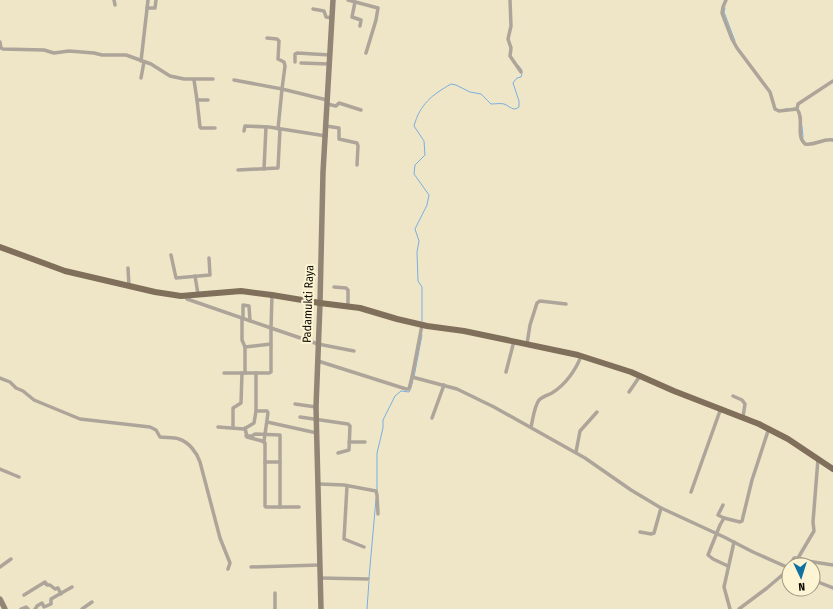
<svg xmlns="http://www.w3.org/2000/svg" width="833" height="609" viewBox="0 0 833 609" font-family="'Fira Sans Condensed',sans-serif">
	<rect width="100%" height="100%" fill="#efe6c7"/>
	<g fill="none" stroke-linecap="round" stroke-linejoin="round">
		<g stroke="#7aaee0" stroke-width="1">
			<path d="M725 8 724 12 735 41"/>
			<path d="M518 65 522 70"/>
			<path d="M785 109 796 108"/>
			<path d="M802 126 803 137"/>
			<path d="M422 321V287L418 281 417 252 419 241 415 229 427 205 429 195 414 174 415 165 425 155 424 141 414 126C420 104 432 95 451 84L456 85 470 92 481 94 491 104C495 104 501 103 504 104 510 106 513 112 519 107V101L513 83 517 78 521 77 522 74"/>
			<path d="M414 377 422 335"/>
			<path d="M411 388 413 380"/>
			<path d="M377 490V453L383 428V420L395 396 401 391 409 392 410 391"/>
			<path d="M369 578 376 499"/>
			<path d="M367 609 369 581"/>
		</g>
		<g stroke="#aea59a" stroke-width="3.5">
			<path d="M114 0 115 5"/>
			<path d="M348 0 378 8 376 20 366 53"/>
			<path d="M510 0 511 26 508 39 511 48 510 56 521 72"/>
			<path d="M726 0 723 7 722 13 732 39 737 48 770 92 775 109 779 111 797 109C805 119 795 135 805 144 815 146 823 138 833 140"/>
			<path d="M355 2 352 17 361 20 360 26"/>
			<path d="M147 8H155L156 0"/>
			<path d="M313 9 324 11 326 17 332 18"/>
			<path d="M0 42 1 48 3 49 44 50 54 53 69 51 94 53 102 55H126L151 64 170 76 184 79H213"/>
			<path d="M141 61 148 0"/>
			<path d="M295 62V54L297 53 330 55"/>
			<path d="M301 63 329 64"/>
			<path d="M141 78 144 62"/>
			<path d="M194 80 197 100H208"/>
			<path d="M234 80 282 89 285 66 284 62 278 59 279 41 277 39 267 38"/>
			<path d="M197 100 200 127 201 128H215"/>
			<path d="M327 104 336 106 339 103 361 110"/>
			<path d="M797 109 798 104 833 81"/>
			<path d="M326 126 339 128V139L357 143 358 146 357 165"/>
			<path d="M278 129 282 89 327 100"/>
			<path d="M244 131 245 126 269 127 326 136"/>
			<path d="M264 169 266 127"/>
			<path d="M238 170 278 168 280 129"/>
			<path d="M171 255 176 278 210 275 209 258"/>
			<path d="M128 268 129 286"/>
			<path d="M195 276 198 294"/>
			<path d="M334 287 346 288 348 290V307"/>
			<path d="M185 295 187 299 271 328 272 295"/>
			<path d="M242 318V340L245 347"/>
			<path d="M243 319V305L249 306 250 321"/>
			<path d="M527 344 530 325 537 303 540 301 566 304"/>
			<path d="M318 361 406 389H409L412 377 457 389 494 407 585 458 631 490 661 508 724 537 753 552 789 568"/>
			<path d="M506 372 514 341"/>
			<path d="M224 373H256"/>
			<path d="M245 373V347L271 344"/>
			<path d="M412 377 422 325"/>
			<path d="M0 378 10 382 16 388 23 391 34 400 80 419 150 427 156 430 160 437C166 438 173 437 179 439 189 442 197 453 200 462L220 538 230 563 228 569"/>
			<path d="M629 392 640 376"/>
			<path d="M733 396 742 400 745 404 743 417"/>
			<path d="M295 404 316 407"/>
			<path d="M300 417 348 424 350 426 349 450 338 453"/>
			<path d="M432 418 444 385"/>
			<path d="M267 422 317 433"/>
			<path d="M218 427 244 429 254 423 256 411"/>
			<path d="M531 427C533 419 534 407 539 400 542 397 548 395 552 393 565 385 576 370 581 356"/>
			<path d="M233 428V408L241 403 242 373"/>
			<path d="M245 428 247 437 262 441 265 443V506L266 507H299"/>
			<path d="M246 436H252L255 434 280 435V507"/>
			<path d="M264 441 268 413 267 411H256V373H269L271 372V328L318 344 354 351"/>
			<path d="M349 442H365"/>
			<path d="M576 452 580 431 597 412"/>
			<path d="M265 462H280"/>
			<path d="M0 469 19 477"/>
			<path d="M319 484 344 485 376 491 377 495 378 514"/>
			<path d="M347 486 344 539 364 547"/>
			<path d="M691 492 721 408"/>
			<path d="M723 505 718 515 724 518 720 525 708 555 713 559 728 566"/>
			<path d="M724 518 740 522 742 521 752 480 769 428"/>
			<path d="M640 532 651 534 654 533 661 508"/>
			<path d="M798 558 807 561 833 565"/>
			<path d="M790 565 794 558H798L814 531 813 522 818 459"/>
			<path d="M0 567 11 559"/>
			<path d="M251 567 320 565"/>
			<path d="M320 578 368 579"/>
			<path d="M813 580 833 588"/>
			<path d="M275 593V609"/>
			<path d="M24 595 45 582 47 585H50L55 589 58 588 61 594"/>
			<path d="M21 609 26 607 28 609"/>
			<path d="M35 609 36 608 37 606 42 603 44 607 51 604V599L72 587"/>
			<path d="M82 609 92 602"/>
			<path d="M730 609 724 587 734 542"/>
			<path d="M739 609 767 588 787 571 788 567"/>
		</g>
		<g stroke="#928575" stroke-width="5.5">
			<path d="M0 599 5 609"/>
			<path d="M321 609 316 407 320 303 323 172 333 0"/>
		</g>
		<path stroke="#7f6f5b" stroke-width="6" d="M0 247 65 271 155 292 181 296 241 291 272 295 320 303 360 308 397 319 427 326 464 331 578 355 631 372 674 391 759 424 788 439 833 469"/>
	</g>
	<g text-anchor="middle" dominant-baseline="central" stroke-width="4" stroke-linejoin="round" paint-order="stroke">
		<g font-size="12" fill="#100d04" stroke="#fdf4d4">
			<text transform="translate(308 304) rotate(-88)">Padamukti Raya</text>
		</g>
	</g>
	<g transform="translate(801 577) rotate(176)"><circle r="19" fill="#fdf4d4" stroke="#9e9881"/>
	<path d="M0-3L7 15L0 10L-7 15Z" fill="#0f719f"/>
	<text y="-6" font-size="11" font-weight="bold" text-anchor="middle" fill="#100d04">N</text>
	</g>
</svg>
